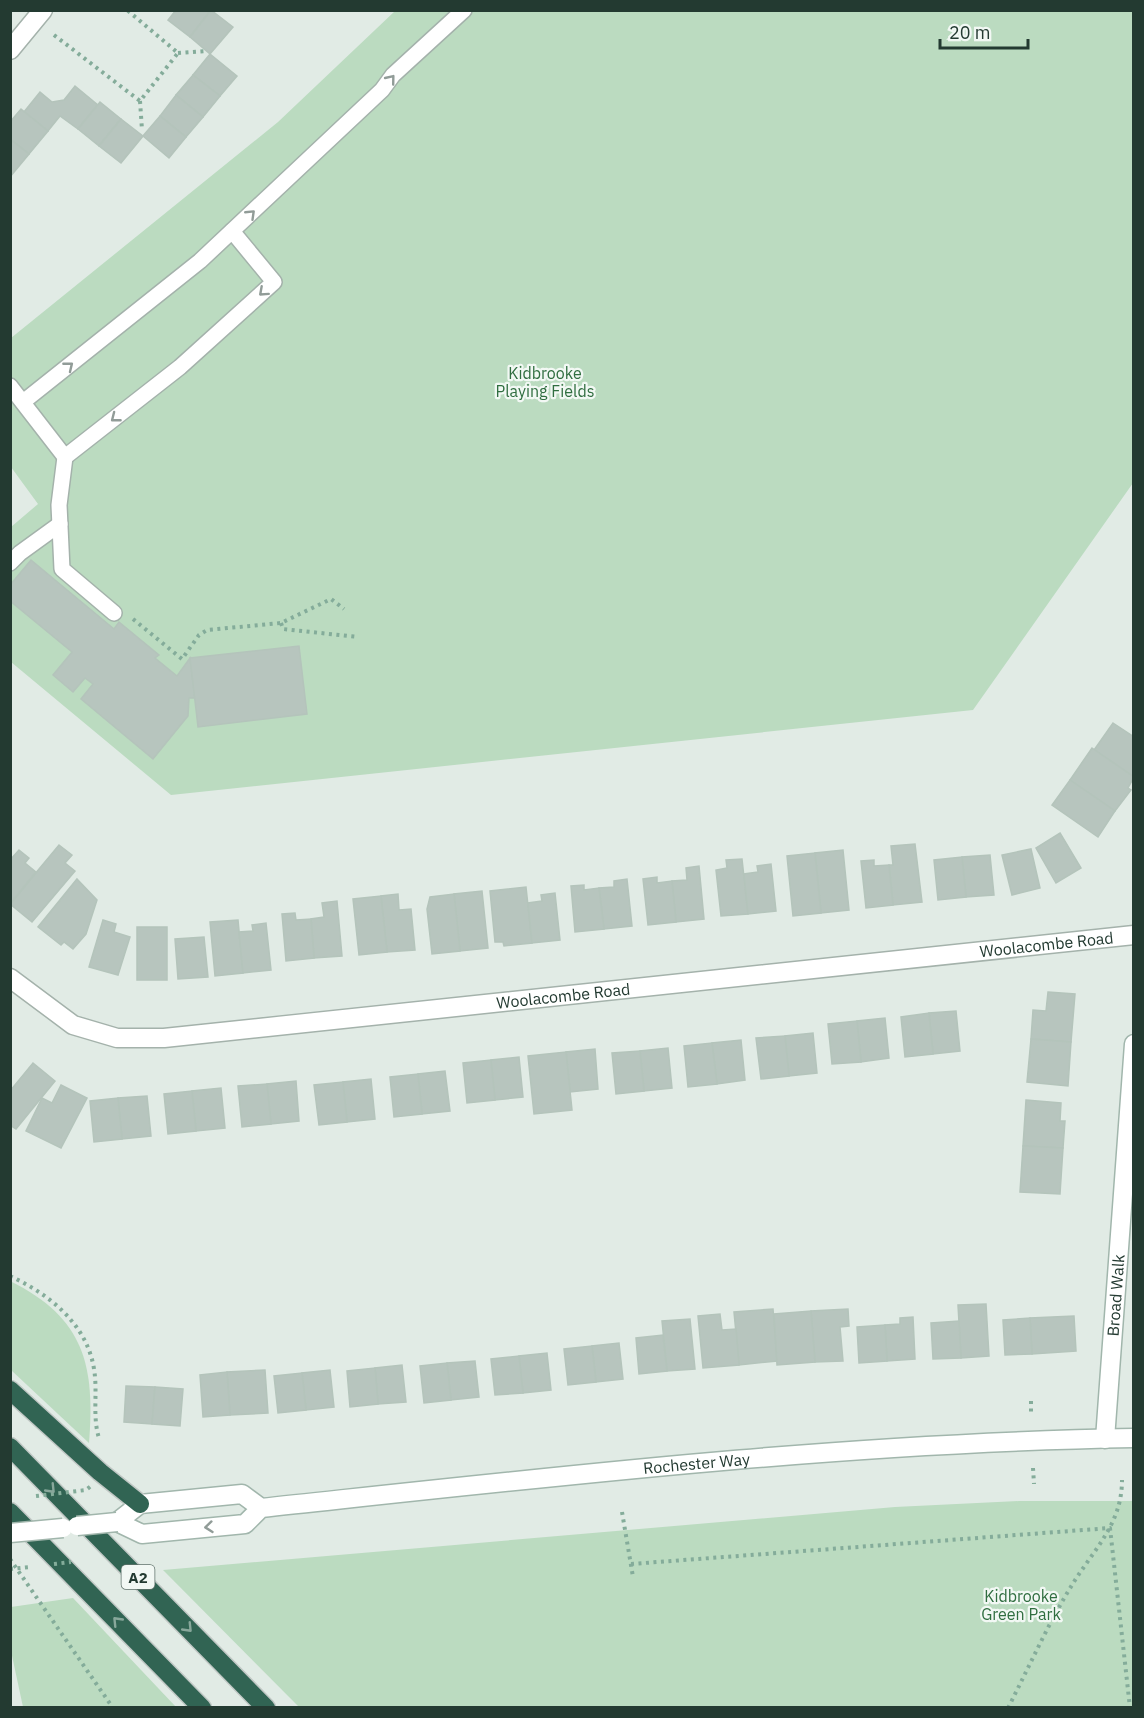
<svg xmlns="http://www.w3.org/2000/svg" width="1144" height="1718" viewBox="0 0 1144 1718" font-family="'IBM Plex Sans',sans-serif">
	<rect width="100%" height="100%" fill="#e1ebe5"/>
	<g fill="#bbdbc0">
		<path d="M395 11H1133V483L973 710 171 795 11 662V527L38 504 11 467V338L278 122Z"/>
		<path d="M10 1281C85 1318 95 1366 89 1443L11 1370Z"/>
		<path d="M1019 1501H1133V1707H299L163 1570 895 1507Z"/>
		<path d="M73 1598 176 1707H23L11 1651V1607Z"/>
	</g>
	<g fill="#b7c5be" stroke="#b4c4bb" stroke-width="1.5">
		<path d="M176 10H211L190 37 168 20Z"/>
		<path d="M211 10 233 27 210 54 190 37Z"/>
		<path d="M210 54 237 76 220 96 193 75Z"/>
		<path d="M193 75 220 96 203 117 176 95Z"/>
		<path d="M75 86 98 105 78 129 60 116 48 131 24 112 40 92 52 102 64 100Z"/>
		<path d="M176 95 203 117 186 137 160 116Z"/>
		<path d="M100 102 121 119 99 146 78 129Z"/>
		<path d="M21 109 48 131 29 154 10 139V122Z"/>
		<path d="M160 116 186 137 169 158 143 136Z"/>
		<path d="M121 119 143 136 121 163 99 146Z"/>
		<path d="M10 139 29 154 10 177Z"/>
		<path d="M31 560 114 629 119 622 159 655 155 658 177 676 190 658 195 698H189L188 716 153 759 81 699 93 684 85 678 73 692 53 675 72 652 10 601V585Z"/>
		<path d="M299 646 307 714 198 727 190 658Z"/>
		<path d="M1113 723 1134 737V777L1094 750Z"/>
		<path d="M1092 748 1134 777 1128 788 1131 790 1115 811 1070 780Z"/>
		<path d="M1070 780 1115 811 1098 837 1052 805Z"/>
		<path d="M1060 833 1081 868 1056 883 1036 848Z"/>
		<path d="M915 844 922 902 893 905 889 865H893L891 846Z"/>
		<path d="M59 845 72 855 65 863 75 871 32 922 10 904Z"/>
		<path d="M1031 849 1040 888 1012 895 1002 855Z"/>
		<path d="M19 850 29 858 25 863 36 872 10 904V860Z"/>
		<path d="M843 850 849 910 821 913 815 853Z"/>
		<path d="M815 853 821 913 793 916 787 856Z"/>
		<path d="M990 855 994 895 966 897 962 857Z"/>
		<path d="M962 857 966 897 938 900 934 860Z"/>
		<path d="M742 859 748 914 721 916 716 870 727 868 726 860Z"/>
		<path d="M874 860V866L889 865 893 905 866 908 861 861Z"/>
		<path d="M771 864 776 911 748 914 744 874 758 872 757 866Z"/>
		<path d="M699 866 704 919 676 922 672 881 687 880 686 868Z"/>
		<path d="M657 877V883L672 881 676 922 648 925 643 879Z"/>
		<path d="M77 879 97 900 86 934 73 949 64 942 61 945 38 927Z"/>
		<path d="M627 879 632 926 604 929 599 888 614 887V881Z"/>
		<path d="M584 885V890L599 888 604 929 575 932 571 886Z"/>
		<path d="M526 887 532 943 504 946 503 942H495L490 891Z"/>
		<path d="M482 891 488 948 460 951 454 894Z"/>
		<path d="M555 893 560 940 532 943 528 903 542 901 541 895Z"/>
		<path d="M398 894 399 910 411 909 415 950 387 952 381 896Z"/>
		<path d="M454 894 460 951 432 954 427 909 430 897Z"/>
		<path d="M381 896 387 952 359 955 353 899Z"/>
		<path d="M337 901 342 956 314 958 311 919 324 917 322 903Z"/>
		<path d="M295 913 296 920 311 919 314 958 286 961 282 914Z"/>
		<path d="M103 920 116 924 114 932 130 937 118 975 89 967Z"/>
		<path d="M238 920 243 973 215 976 210 922Z"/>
		<path d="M266 923 271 970 243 973 239 932 253 931 252 925Z"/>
		<rect x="137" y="927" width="30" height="53"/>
		<path d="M204 937 208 977 178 979 175 939Z"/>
		<path d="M1048 992 1075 994 1071 1042 1031 1039 1033 1010 1046 1011Z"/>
		<path d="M956 1011 960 1051 933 1054 929 1013Z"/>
		<path d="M929 1013 933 1054 905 1057 901 1017Z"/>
		<path d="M885 1018 889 1058 861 1062 857 1021Z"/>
		<path d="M857 1021 861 1062 832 1064 828 1024Z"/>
		<path d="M813 1033 817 1073 789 1076 785 1036Z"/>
		<path d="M785 1036 789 1076 761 1079 756 1038Z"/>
		<path d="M1031 1039 1071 1042 1068 1086 1027 1082Z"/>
		<path d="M741 1040 745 1080 717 1084 712 1043Z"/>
		<path d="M712 1043 717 1084 688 1087 684 1046Z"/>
		<path d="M668 1048 672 1088 644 1091 640 1051Z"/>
		<path d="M595 1049 598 1089 570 1092 566 1052Z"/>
		<path d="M640 1051 644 1091 616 1094 612 1053Z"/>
		<path d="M566 1052 572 1110 534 1114 528 1056Z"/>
		<path d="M519 1057 523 1097 495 1100 491 1060Z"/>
		<path d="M491 1060 495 1100 467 1103 463 1063Z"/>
		<path d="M33 1063 55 1081 16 1129 10 1125V1091Z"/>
		<path d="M445 1071 450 1111 422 1114 418 1074Z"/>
		<path d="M418 1074 422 1114 394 1117 390 1077Z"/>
		<path d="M371 1079 375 1119 347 1122 343 1082Z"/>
		<path d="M296 1081 299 1121 271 1124 267 1084Z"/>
		<path d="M343 1082 347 1122 319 1125 314 1085Z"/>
		<path d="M267 1084 271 1124 242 1127 238 1086Z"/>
		<path d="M61 1085 87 1098 61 1148 26 1131 42 1098 52 1103Z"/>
		<path d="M221 1088 225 1128 196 1131 192 1091Z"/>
		<path d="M192 1091 196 1131 168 1134 164 1094Z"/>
		<path d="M147 1096 151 1136 122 1139 118 1098Z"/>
		<path d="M118 1098 122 1139 94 1142 90 1101Z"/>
		<path d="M1026 1100 1061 1103 1060 1121H1065L1063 1148 1023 1146Z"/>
		<path d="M1023 1146 1063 1148 1060 1194 1020 1192Z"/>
		<path d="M986 1304 989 1356 961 1358 958 1305Z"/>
		<path d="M773 1309 777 1361 739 1365 734 1312Z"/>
		<path d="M848 1309 849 1326 840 1327 843 1361 815 1362 811 1311Z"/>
		<path d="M811 1311 815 1362 777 1365 774 1314Z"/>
		<path d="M720 1314 722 1330 736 1329 739 1365 703 1368 698 1316Z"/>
		<path d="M1074 1316 1076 1351 1032 1354 1030 1318Z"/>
		<path d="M913 1317 915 1359 887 1361 885 1325 900 1324V1318Z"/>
		<path d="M1030 1318 1032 1354 1005 1355 1003 1320Z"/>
		<path d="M690 1319 695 1369 667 1371 662 1321Z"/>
		<path d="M959 1321 961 1358 933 1359 931 1323Z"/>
		<path d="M885 1325 887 1361 859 1363 857 1327Z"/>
		<path d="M663 1335 667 1371 639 1374 636 1338Z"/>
		<path d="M619 1343 623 1379 596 1382 592 1346Z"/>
		<path d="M592 1346 596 1382 568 1385 564 1349Z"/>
		<path d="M547 1353 551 1390 523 1393 519 1356Z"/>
		<path d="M519 1356 523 1393 495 1395 491 1359Z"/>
		<path d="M475 1361 479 1397 451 1400 447 1363Z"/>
		<path d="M447 1363 451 1400 424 1403 420 1366Z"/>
		<path d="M402 1365 406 1402 378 1404 375 1368Z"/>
		<path d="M375 1368 378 1404 350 1407 347 1371Z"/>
		<path d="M265 1370 268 1413 230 1415 227 1372Z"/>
		<path d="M330 1370 334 1407 306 1410 302 1373Z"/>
		<path d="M227 1372 230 1415 203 1417 200 1375Z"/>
		<path d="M302 1373 306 1410 278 1413 274 1376Z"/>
		<path d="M126 1386 155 1387 152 1424 124 1422Z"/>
		<path d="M155 1387 183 1389 180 1426 152 1424Z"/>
	</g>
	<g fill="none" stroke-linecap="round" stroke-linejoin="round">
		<g stroke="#a4b2ab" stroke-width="18">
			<g id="lane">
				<path d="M10 386 65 457 180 367 274 282 232 231"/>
				<path d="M23 402 200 261 382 90 393 75 464 10"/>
				<path d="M65 457 59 505 62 569 114 613"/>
				<path d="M10 563 20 553 60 524"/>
			</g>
		</g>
		<g stroke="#a4b2ab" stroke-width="21">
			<g id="street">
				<path d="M10 50 43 10"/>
				<path id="s1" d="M10 978 73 1025 117 1038H164L1134 935"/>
			</g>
		</g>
		<g stroke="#a1b6ac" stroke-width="21">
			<g id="secondary">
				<path id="s2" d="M1105 1439 1134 1044"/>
				<path id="s3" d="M261 1508 242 1494 140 1504 117 1522 142 1534 245 1524 261 1508C551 1477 841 1443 1134 1438"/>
			</g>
		</g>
		<g stroke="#c1c8c5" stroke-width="21">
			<g id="highway">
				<path d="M10 1390 100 1472 140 1504"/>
				<path d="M10 1447 266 1708"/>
				<path d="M10 1512 202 1708"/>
			</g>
		</g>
		<g stroke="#84ac9a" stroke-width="4" stroke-dasharray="3 4.5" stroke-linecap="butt">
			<path d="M54 35 140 101 178 53 127 10"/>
			<path d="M178 53 206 51"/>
			<path d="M140 101 142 130"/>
			<path d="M133 619 182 659 199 635 207 630 281 623 331 599 344 609"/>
			<path d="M281 623 283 629 358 637"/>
			<path d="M10 1276C49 1294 87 1324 94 1369 98 1392 92 1416 99 1438"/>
			<path d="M1031 1401V1415"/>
			<path d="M1033 1468 1034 1484"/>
			<path d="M622 1512 633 1577"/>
			<path d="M10 1559 113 1708"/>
			<path d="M631 1564 1110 1528 1130 1708"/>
			<path d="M10 1569 31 1567"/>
			<path d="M1008 1708C1029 1667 1048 1624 1072 1585 1094 1549 1122 1524 1122 1480"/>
		</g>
		<use href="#lane" stroke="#fff" stroke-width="15"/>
		<use href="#street" stroke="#fff" stroke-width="18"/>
		<use href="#secondary" stroke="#fff" stroke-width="18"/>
		<use href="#highway" stroke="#316453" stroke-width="18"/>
		<g stroke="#a1b6ac" stroke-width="21" stroke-linecap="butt">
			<g id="secondary-bridge">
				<path d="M77 1526 117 1522"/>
				<path d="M10 1533 63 1528"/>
			</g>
		</g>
		<g stroke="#84ac9a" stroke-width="4" stroke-dasharray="3 4.5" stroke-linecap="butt">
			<path d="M36 1496 86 1490 91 1486"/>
			<path d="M54 1564 71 1562"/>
		</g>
		<use href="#secondary-bridge" stroke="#fff" stroke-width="18"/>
	</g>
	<defs><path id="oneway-chevron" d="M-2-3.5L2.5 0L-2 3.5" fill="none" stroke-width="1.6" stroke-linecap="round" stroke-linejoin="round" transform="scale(1.5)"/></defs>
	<g stroke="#919c98">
		<use href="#oneway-chevron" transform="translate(391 79) rotate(-51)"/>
		<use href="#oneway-chevron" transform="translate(251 214) rotate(-44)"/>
		<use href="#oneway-chevron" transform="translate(263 292) rotate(138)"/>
		<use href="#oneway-chevron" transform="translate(69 366) rotate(-39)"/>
		<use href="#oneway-chevron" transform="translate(115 418) rotate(142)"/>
		<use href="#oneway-chevron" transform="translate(209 1527) rotate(174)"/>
	</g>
	<g stroke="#88a79b">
		<use href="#oneway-chevron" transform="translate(51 1489) rotate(46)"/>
		<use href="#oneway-chevron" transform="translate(117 1621) rotate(-134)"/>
		<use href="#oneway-chevron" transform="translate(188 1628) rotate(46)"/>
	</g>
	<g text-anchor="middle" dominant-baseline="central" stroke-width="4.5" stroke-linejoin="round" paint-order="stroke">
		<rect fill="#f2f8f4" stroke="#61736c" stroke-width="1.5" x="121.5" y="1565" width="33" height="24" rx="4.5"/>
		<g font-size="15" font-weight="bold" fill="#233a31">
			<text x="138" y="1577">A2</text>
		</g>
		<g font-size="16" fill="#306e40" stroke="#f2f8f4">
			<text x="545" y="373">Kidbrooke<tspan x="545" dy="18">Playing Fields</tspan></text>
			<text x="1021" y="1596">Kidbrooke<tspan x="1021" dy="18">Green Park</tspan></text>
		</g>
		<g font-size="16" fill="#233a31" stroke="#f2f8f4">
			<text stroke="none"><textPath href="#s1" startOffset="1059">Woolacombe Road</textPath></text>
			<text stroke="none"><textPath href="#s1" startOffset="573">Woolacombe Road</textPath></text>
			<text stroke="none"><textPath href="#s2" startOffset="144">Broad Walk</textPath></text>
			<text stroke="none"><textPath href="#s3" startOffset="747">Rochester Way</textPath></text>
		</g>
	</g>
	<rect width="1144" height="1718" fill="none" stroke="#233a31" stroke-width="24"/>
	<path d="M940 39v9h88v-9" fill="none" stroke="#233a31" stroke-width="3"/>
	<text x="949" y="39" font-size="18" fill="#233a31" stroke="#f2f8f4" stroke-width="4.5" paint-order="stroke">20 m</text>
</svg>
